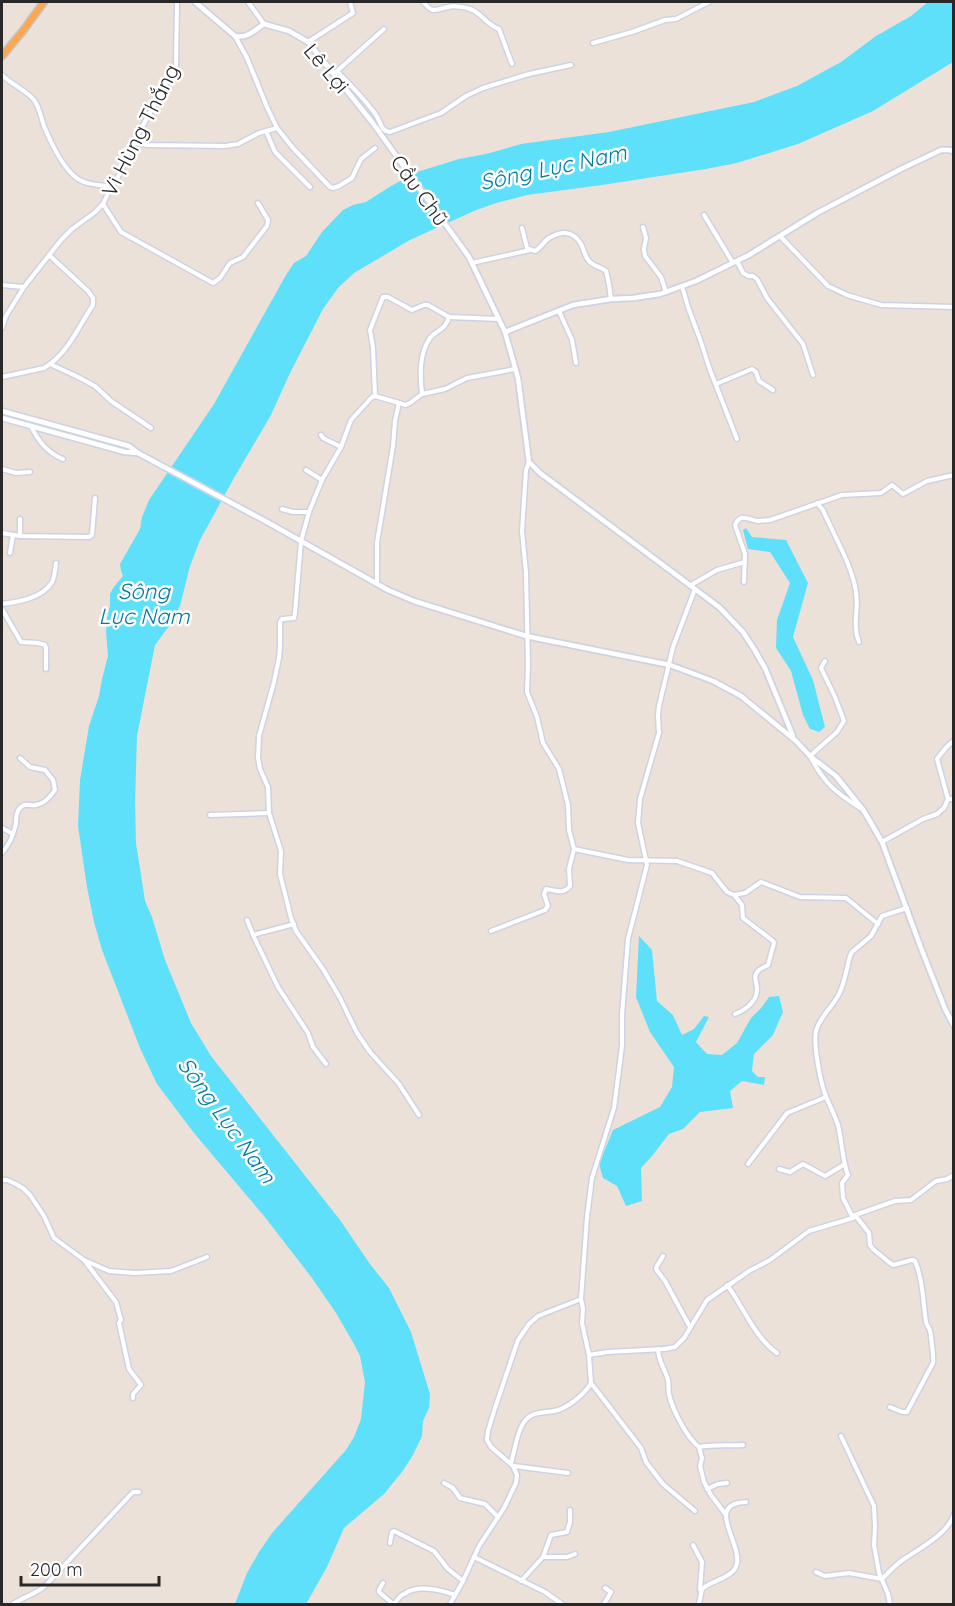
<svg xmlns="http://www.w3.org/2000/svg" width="955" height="1606" viewBox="0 0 955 1606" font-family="Quicksand,sans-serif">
	<rect width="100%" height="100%" fill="#ece1d8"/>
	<g fill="#5fe0fa">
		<path d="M928 2H953V62L873 111 798 144 737 163 706 169 602 185 527 195 496 203 474 211 410 240 354 273 338 288 323 309 290 373 271 415 234 478 200 540 190 566 180 606 172 622 155 645 137 736 135 803 136 843 145 901 152 917 165 960 191 1023 211 1056 340 1220 370 1264 389 1288 411 1332 430 1394 429 1408 423 1421 422 1436 413 1455 402 1472 384 1494 344 1528 327 1567 306 1604H235L247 1573 259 1552 272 1533 346 1450 354 1437 361 1419 365 1382 360 1356 354 1344 336 1313 312 1278 264 1216 194 1133 157 1084 140 1048 102 950 94 922 87 887 78 826 80 780 89 726 99 696 102 679 108 656 106 632 107 618 110 606V594L113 588 123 576 121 571 120 564 140 529 142 517 149 500 214 404 286 275 294 263 306 256 322 232 343 210 353 205 366 202 391 186 417 172 459 159 486 154 521 144 609 132 754 102 797 86 841 62 876 36 911 16Z"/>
		<path d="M746 528 752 537 786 540 808 583 793 637 813 680 825 727 819 732 810 729 803 715 791 671 776 648 777 620 790 583 770 552 748 549 743 530Z"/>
		<path d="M639 936 652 950 657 1001 673 1015 682 1035 694 1029 704 1016 709 1017 696 1042 707 1054 722 1055 737 1043 751 1018 762 1007 769 997 779 996 783 1012 773 1035 754 1054 752 1071 758 1077H765L764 1085 742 1081 730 1091 733 1108 700 1112 683 1129 669 1134 652 1156 641 1168 642 1201 626 1206 617 1186 603 1178 599 1164 613 1130 660 1107 672 1087 674 1067 650 1032 636 997Z"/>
	</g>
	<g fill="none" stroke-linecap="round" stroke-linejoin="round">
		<g stroke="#cdd3e3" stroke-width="7">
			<g id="minor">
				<path d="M248 2 264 24"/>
				<path d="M423 2C434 14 433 10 448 7 454 5 461 7 467 8 481 11 485 24 499 29L512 64"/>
				<path d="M235 36 247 58 267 107 277 128 293 148 330 187 333 188 339 186 352 178 361 159 375 148"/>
				<path d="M308 42 353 13 350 2"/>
				<path d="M593 43 632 32 665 20 676 19 709 2"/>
				<path d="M337 71C350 85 365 99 376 115 381 122 380 131 390 132L441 113 466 96 483 88 529 74 571 65"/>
				<path d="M336 72 384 29"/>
				<path d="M2 75C11 84 27 91 34 100 40 108 41 118 44 126 51 143 66 176 84 182 92 185 102 185 111 187"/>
				<path d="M266 131 275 152 310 187"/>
				<path d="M134 143 148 145 225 146 238 144 259 133 277 128"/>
				<path d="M103 204 121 232 213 283 220 278 230 263 243 257 267 226 268 220 258 203"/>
				<path d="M704 215 733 263"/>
				<path d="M643 227 646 238 644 249 645 256 661 277 666 292"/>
				<path d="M522 228 527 248 535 251C541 248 543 242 549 238 561 231 573 230 581 244 584 250 585 257 589 261 593 266 601 267 606 271L609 284 611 299"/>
				<path d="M780 236 828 286 847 295 881 305 954 307"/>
				<path d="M737 261 743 273 748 276H753L757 279 767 298 803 344 813 375"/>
				<path d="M472 263 530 250"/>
				<path d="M2 285 23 287"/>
				<path d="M682 286 688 307 700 339 710 370 737 439"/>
				<path d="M559 311 572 340 576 363"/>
				<path d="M2 328 6 316 24 287 61 240 72 229 94 213 103 204 111 187 117 179 138 134 176 66 177 2"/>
				<path d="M50 364 76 376 95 386 111 401 151 428"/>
				<path d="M2 377 44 368C68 354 78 327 93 305V298L88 291 49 255"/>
				<path d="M716 384 752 369 756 372 759 381 773 390"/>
				<path d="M422 394C420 375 419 354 430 338 437 329 445 331 449 317"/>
				<path d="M375 396 373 348 370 330 383 297H388L412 310 424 305H428L449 317 499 319"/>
				<path d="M31 426C38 441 47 453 63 459"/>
				<path d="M321 435 323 438 341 447"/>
				<path d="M2 469 16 473 30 472"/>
				<path d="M306 470 322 480"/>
				<path d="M817 503 823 510C834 536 852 565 856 592 859 610 852 625 859 642"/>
				<path d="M282 509 293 512H309"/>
				<path d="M20 519V536"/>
				<path d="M2 533 20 536 89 537 92 535 95 498"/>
				<path d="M10 553 13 535"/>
				<path d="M377 582V543L393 446 395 421 399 403"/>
				<path d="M744 582 745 554 735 525C741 512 748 520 758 521 763 521 765 520 770 520L842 495 881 493 892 485 903 494 927 481 954 475"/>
				<path d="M691 585 717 570 745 562"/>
				<path d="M2 604C18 602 43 598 52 582 55 576 55 569 56 563"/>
				<path d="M2 609 21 642 38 643 45 645 46 648V669"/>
				<path d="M825 661 821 668 822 670 835 697 844 721 837 732 810 756C824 783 835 792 860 808"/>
				<path d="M948 799 937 759C940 755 950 742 954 741"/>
				<path d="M210 815 269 813"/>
				<path d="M2 828 13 834"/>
				<path d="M882 842 923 819 937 814 944 808 948 799H954"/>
				<path d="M574 849 628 860 677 861 712 873 727 892 734 895 745 893 761 882 800 897 846 898 878 924"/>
				<path d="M2 853C9 845 14 834 16 823 16 818 16 813 19 809 24 802 29 806 36 805 44 804 51 796 55 790L53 780 45 770 30 767 20 758"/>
				<path d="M247 920 253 935 278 987 308 1033 313 1047 326 1064"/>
				<path d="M491 931 545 910 548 906 544 894 546 889C555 890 563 895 570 886L569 869 574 849 569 830 568 805 559 769 543 743 537 717 527 692 528 664 526 573 522 531 526 470 529 462"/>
				<path d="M253 935 294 924"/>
				<path d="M735 1014C745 1010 757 1002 757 989 757 982 752 976 759 970 759 969 767 966 768 965L774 943 773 941 743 918 742 905 735 896"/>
				<path d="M419 1115 399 1084 370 1052 357 1033 340 998 323 969 296 931 291 918 280 874 281 851 269 813 268 787 260 769 258 758 259 736 274 682 279 658 280 647V622L282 619 294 618 295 613 301 541 309 512 322 480 341 447 351 420 372 397 375 396 406 405 410 403 422 394 445 389 467 378 515 369"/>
				<path d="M748 1164 787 1113 826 1097"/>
				<path d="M779 1169 790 1172 803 1164 825 1176 845 1164"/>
				<path d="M2 1180H7L16 1184 24 1189 30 1195 44 1216 54 1238 84 1260 116 1302 121 1320 119 1323 129 1369 141 1385 133 1394V1398"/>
				<path d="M855 1215 869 1233 870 1245 873 1249 890 1263 893 1265 912 1260 915 1261C923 1280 923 1302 926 1322 927 1326 929 1327 930 1331 931 1335 934 1359 933 1363L907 1412H902L890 1407"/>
				<path d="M853 1218 843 1198 842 1183 848 1175C842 1159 842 1141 838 1125 835 1116 831 1108 827 1099 821 1086 813 1045 816 1031 820 1016 834 1006 840 992 845 981 847 967 850 956L852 952 871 936 882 916 907 908"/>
				<path d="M663 1256 657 1266 656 1269 665 1281 690 1327"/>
				<path d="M84 1260 109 1271 135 1273 171 1271 207 1257"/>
				<path d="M727 1285C743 1306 755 1338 777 1353"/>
				<path d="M658 1349C658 1361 665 1369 668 1380 669 1385 668 1390 669 1394 672 1409 687 1438 699 1447 714 1444 728 1446 743 1445"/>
				<path d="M589 1355 608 1352 664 1349 675 1347 684 1338 707 1300 749 1271 770 1260 809 1231 853 1218 855 1215 895 1201 911 1200 936 1181 947 1179 954 1175"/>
				<path d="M591 1383 641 1448 646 1462 663 1484 695 1511"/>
				<path d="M841 1436 874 1506 875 1527 874 1545 879 1573 888 1594 890 1604"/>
				<path d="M699 1447 702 1458 700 1466 704 1482 711 1495 726 1515"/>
				<path d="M511 1463C515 1450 516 1434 524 1422 532 1411 543 1413 554 1411 567 1409 585 1394 591 1383L589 1355 582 1323 583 1309 581 1299"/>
				<path d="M514 1466 568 1473"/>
				<path d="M444 1483 453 1488 460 1498 485 1504 498 1517"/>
				<path d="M707 1489 718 1484 727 1483"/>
				<path d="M390 1543 392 1532 394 1531 434 1551 448 1569 463 1581"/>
				<path d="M693 1545 702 1562 700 1590"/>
				<path d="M474 1557 545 1592 562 1604"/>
				<path d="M543 1557H567L575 1554"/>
				<path d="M816 1572 825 1576 849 1573 882 1579C889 1572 896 1564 904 1559 919 1549 949 1533 954 1514"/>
				<path d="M521 1581 543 1557 551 1535 567 1532 570 1522V1510"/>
				<path d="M383 1583 379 1590V1592L393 1604"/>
				<path d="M13 1604C23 1597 36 1594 45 1586L133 1492H139"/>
				<path d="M394 1604C397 1601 399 1596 404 1594 418 1584 441 1590 455 1595"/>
				<path d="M450 1604 463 1581 479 1546 504 1508 516 1483 517 1475 513 1466 491 1447 487 1440 488 1431 495 1408 518 1340 529 1324 538 1316 581 1299 587 1217 592 1178 614 1108 620 1062 622 1045V1015L628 939 647 865 638 823 640 799 659 733 658 716 659 706 673 647 695 589"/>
				<path d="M604 1604 611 1592 605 1588"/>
				<path d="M699 1604 702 1589C711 1581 727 1579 734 1570 750 1550 700 1504 746 1502"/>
			</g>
		</g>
		<g stroke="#cdd3e3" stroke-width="8">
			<g id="tertiary">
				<path d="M195 2 235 36C247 39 255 30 264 24L289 31 308 42 372 122 469 257 505 332 518 378 529 462 540 473 719 607 743 632 754 649 765 668 793 736"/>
				<path d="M505 332 573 305 611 299 633 298 660 294 696 281 749 255 817 213 901 169 941 150H949L954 151"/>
				<path d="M2 411 129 446 138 453 267 522 388 590 414 601 526 636 670 665 713 681 741 696 796 741 810 756 836 776 864 811 882 842 921 948 945 1009 954 1026"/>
				<path d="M2 418 125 452 138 453"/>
			</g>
		</g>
		<g stroke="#c3c3c3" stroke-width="9">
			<path id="trunk" d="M2 56 22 32 44 2"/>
		</g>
		<use href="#minor" stroke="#fff" stroke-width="4"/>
		<use href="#tertiary" stroke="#fff" stroke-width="4.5"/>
		<use href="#trunk" stroke="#fea74e" stroke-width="6"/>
	</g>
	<g text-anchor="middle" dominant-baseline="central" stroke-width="5" stroke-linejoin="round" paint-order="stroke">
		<g font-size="21" fill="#282828" stroke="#fff">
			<text transform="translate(327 68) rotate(50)">Lê Lợi</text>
			<text transform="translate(140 130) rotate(-63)">Vi Hùng Thắng</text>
			<text transform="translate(420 190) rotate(54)">Cầu Chũ</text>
		</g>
		<g font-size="22" font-style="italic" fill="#017ba3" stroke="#fff">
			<text transform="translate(553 167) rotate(-12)">Sông Lục Nam</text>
			<text x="144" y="591">Sông<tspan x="144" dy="25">Lục Nam</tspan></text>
			<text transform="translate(227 1120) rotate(54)">Sông Lục Nam</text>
		</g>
	</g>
	<rect width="955" height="1606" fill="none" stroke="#282828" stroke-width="6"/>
	<path d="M21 1576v9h138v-9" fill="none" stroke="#282828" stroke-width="3"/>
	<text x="30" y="1576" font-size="18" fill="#282828" stroke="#ffffff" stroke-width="4.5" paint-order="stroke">200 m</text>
</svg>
